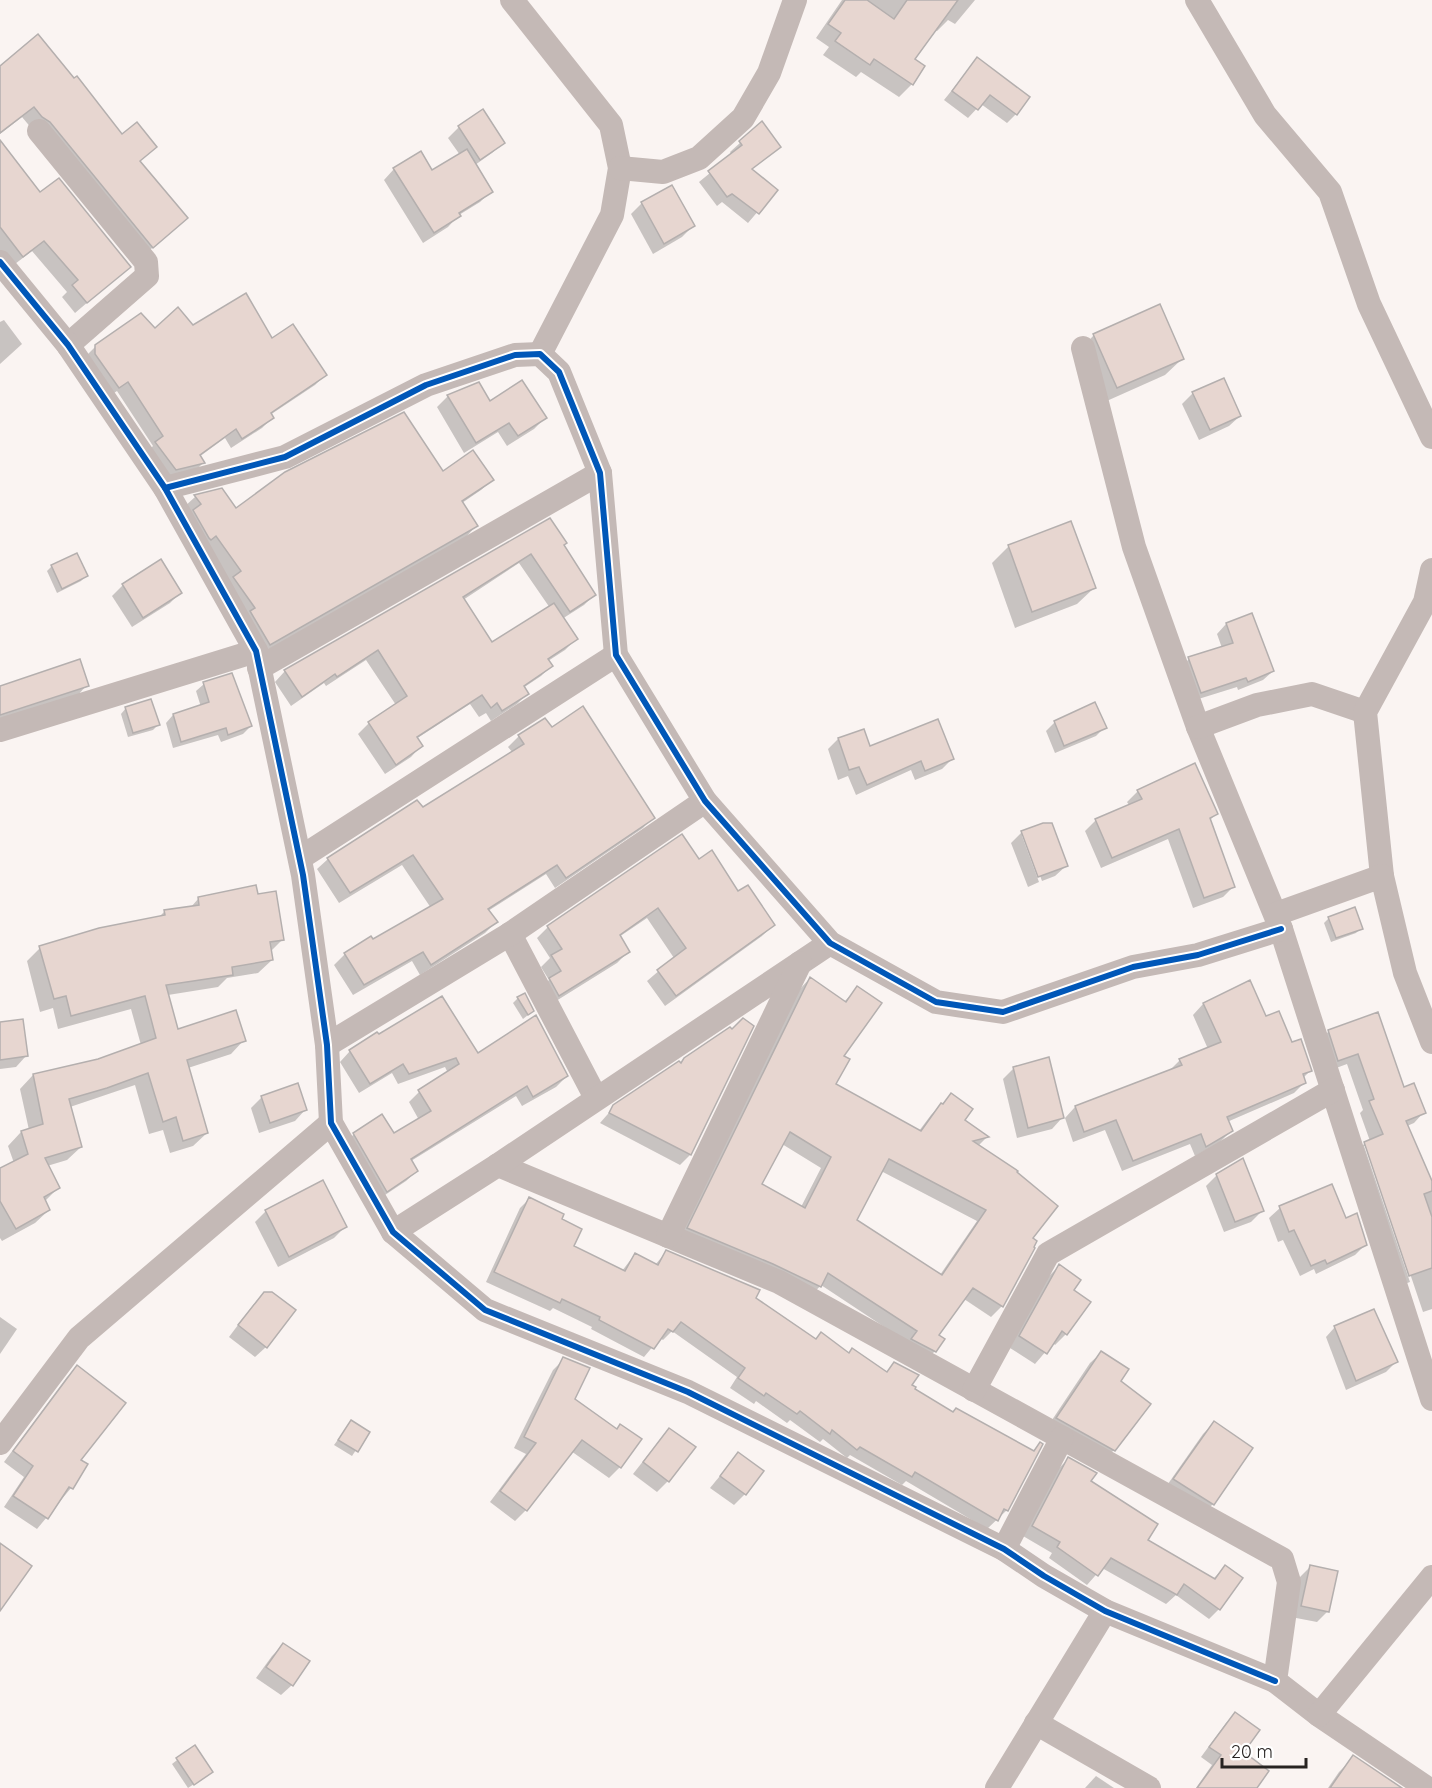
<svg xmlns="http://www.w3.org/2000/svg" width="1432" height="1788" viewBox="0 0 1432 1788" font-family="Quicksand,sans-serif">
	<rect width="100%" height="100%" fill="#faf4f2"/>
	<g fill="#0003" fill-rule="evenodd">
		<path d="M842 0H975L955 24 948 20 937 31 934 29 913 59 912 84 899 97 861 72 856 77 823 55 829 47 816 38Z"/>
		<path d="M977 59 1016 114 1007 123 981 104 968 118 944 100Z"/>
		<path d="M0 67 122 136 155 147 139 162 174 230 140 258 22 117 0 134Z"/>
		<path d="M762 123 779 147 751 170 776 190 748 223 722 202 717 206 699 182 732 155 730 152Z"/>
		<path d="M459 127 503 143 492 153 475 165 491 191 480 202 459 215 448 227 423 243 384 180 394 169 432 172 460 155 448 138Z"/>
		<path d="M0 143 40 194 129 267 75 313 62 297 67 292 32 251 11 267 0 253Z"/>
		<path d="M642 203 693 226 682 237 653 254 631 214Z"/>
		<path d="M4 320 22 344 0 364V322Z"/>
		<path d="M192 327 272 340 325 375 315 385 270 415 272 418 262 428 231 448 225 438 199 457 203 463 193 473 166 480 146 453 153 446 117 391 108 397 85 357 96 346 155 330Z"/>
		<path d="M1094 335 1182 359 1165 375 1100 404 1078 352Z"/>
		<path d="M1193 393 1240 416 1229 426 1199 440 1182 404Z"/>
		<path d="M448 396 490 403 545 418 534 429 507 446 498 432 464 453 437 407Z"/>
		<path d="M442 473 492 480 481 490 462 503 476 526 466 537 259 655 184 507 195 497 221 490 235 510Z"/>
		<path d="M550 520 562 546 594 595 584 605 562 619 576 639 565 650 548 661 551 666 541 676 523 688 527 694 517 704 491 721 486 713 479 717 470 704 416 739 421 746 411 757 385 774 358 734 369 723 396 705 366 660 326 686 324 683 291 706 275 682 285 671ZM519 563 550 608 492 645 463 600Z"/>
		<path d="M1070 523 1094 588 1077 604 1015 628 992 563 1008 547Z"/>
		<path d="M52 566 86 576 81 581 57 593 47 571Z"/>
		<path d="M123 585 180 593 170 603 132 627 112 596Z"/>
		<path d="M1252 615 1273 671 1263 680 1238 690 1237 687 1192 701 1180 668 1189 659 1222 648 1217 634 1226 624Z"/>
		<path d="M204 684 251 726 243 734 221 742 218 735 173 748 166 723 173 715 201 707 196 691Z"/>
		<path d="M87 685 77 696 0 722V688Z"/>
		<path d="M126 708 158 725 153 730 128 737 121 714Z"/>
		<path d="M1055 722 1105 727 1096 736 1055 753 1046 731Z"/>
		<path d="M551 729 653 817 643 828 555 888 546 874 488 911 496 922 485 933 420 975 412 961 353 995 334 965 345 954 431 908 402 865 339 903 317 869 328 859 422 809 513 753 508 747 519 736Z"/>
		<path d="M838 739 869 748 952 759 942 769 915 780 911 770 856 795 848 776 838 780 828 749Z"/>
		<path d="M1138 791 1216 814 1210 820 1234 886 1223 897 1193 908 1168 839 1101 868 1085 831 1096 820 1129 805 1127 802Z"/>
		<path d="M1022 832 1066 866 1055 876 1042 881 1025 836H1022L1039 882 1028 887 1011 843Z"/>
		<path d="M738 894 773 925 762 936 665 1006 647 981 674 958 647 918 619 937 628 952 617 963 548 1006 539 990 549 980 541 967 550 958 537 938 548 927Z"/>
		<path d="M256 896 282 940 270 952 272 960 258 973 227 978 218 987 168 995 177 1031 244 1040 231 1054 188 1068 207 1133 193 1146 170 1153 163 1130 149 1134 135 1085 70 1107 81 1147 67 1160 47 1166 58 1188 44 1202 49 1210 35 1223 2 1241 0 1238V1169L14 1163 8 1146 21 1132 29 1130 20 1089 33 1075 98 1060 141 1045 131 1009 58 1029 53 1008 40 1012 27 961 40 948 158 918 165 911 190 908 199 898Z"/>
		<path d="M1329 918 1361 928 1356 933 1331 942 1324 923Z"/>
		<path d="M810 978 844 1002 857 988 842 1057 834 1085 919 1131 931 1115 951 1095 963 1120 987 1137 978 1146 1030 1238 1033 1248 1002 1306 991 1317 964 1299 937 1335 935 1351 924 1362 907 1342 821 1285 810 1297 678 1239 800 989ZM782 1144 821 1168 801 1207 760 1185ZM881 1171 977 1221 940 1275 855 1220Z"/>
		<path d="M518 998 533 1011 523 1019 513 1003Z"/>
		<path d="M1203 1004 1266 1018 1310 1071 1303 1078 1305 1082 1294 1093 1227 1122 1231 1131 1220 1142 1195 1156 1190 1144 1122 1171 1105 1130 1073 1142 1065 1118 1075 1107 1169 1071 1180 1060 1208 1049 1193 1015Z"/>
		<path d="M0 1024 26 1056 16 1067 0 1069Z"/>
		<path d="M752 1026 690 1155 680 1165 600 1123 614 1107 680 1064 732 1031Z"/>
		<path d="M1329 1031 1403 1089 1424 1112 1414 1123 1407 1126 1432 1186V1309L1423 1312 1367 1146H1364L1410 1282 1399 1286 1354 1154 1365 1143 1370 1141 1360 1113 1363 1110 1347 1064 1328 1071 1318 1042Z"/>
		<path d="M350 1051 477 1055 567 1076 556 1087 522 1106 516 1096 411 1161 417 1171 406 1181 376 1201 344 1145 354 1134 394 1135 419 1120 409 1102 419 1092 448 1073 445 1067 398 1084 392 1073 359 1093 340 1062Z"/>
		<path d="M1014 1068 1062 1118 1052 1129 1017 1138 1003 1079Z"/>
		<path d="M262 1097 305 1110 295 1121 259 1133 251 1108Z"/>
		<path d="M1217 1175 1262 1211 1251 1222 1224 1232 1206 1186Z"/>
		<path d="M529 1199 560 1219 572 1247 622 1271 635 1254 655 1265 666 1252 754 1299 815 1340 886 1373 895 1364 912 1390 952 1413 1032 1452 1040 1444 1007 1510 987 1529 906 1481 902 1485 850 1455 847 1458 823 1439 820 1442 790 1420 787 1423 756 1401 754 1404 730 1388 737 1377 672 1331 663 1340 660 1338 644 1357 591 1329 592 1327 553 1308 550 1311 486 1282 520 1208Z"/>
		<path d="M1280 1208 1345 1220 1366 1244 1355 1255 1316 1274 1314 1269 1300 1276 1283 1240 1278 1242 1269 1218Z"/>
		<path d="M266 1211 345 1227 334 1238 278 1267 255 1222Z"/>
		<path d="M1059 1266 1072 1290 1066 1334 1055 1345 1053 1343 1035 1364 1010 1348 1048 1277Z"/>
		<path d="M264 1293 266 1347 255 1357 229 1337 253 1305Z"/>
		<path d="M0 1317 17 1329 0 1354Z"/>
		<path d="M1335 1327 1396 1362 1386 1372 1346 1390 1326 1337Z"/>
		<path d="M1101 1353 1119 1381 1114 1450 1103 1461 1046 1429 1090 1363Z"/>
		<path d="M564 1359 574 1399 620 1467 609 1478 571 1451 526 1510 515 1521 490 1502 526 1454 514 1448 553 1370Z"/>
		<path d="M77 1367 79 1460 71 1488 37 1529 4 1507 24 1477 4 1462 67 1377Z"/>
		<path d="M351 1422 368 1432 352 1456 334 1445Z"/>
		<path d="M1214 1423 1251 1449 1213 1504 1202 1515 1163 1491 1203 1434Z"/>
		<path d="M670 1430 694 1448 668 1481 657 1492 633 1474 659 1441Z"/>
		<path d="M738 1454 745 1494 734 1505 710 1488Z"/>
		<path d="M1068 1459 1146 1541 1213 1579 1225 1567 1241 1578 1219 1609 1209 1619 1176 1595 1166 1604 1102 1568 1087 1585 1049 1558 1052 1553 1023 1536 1058 1469Z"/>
		<path d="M1311 1566 1328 1611 1317 1622 1291 1617 1300 1577Z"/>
		<path d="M283 1645 292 1685 281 1695 256 1678 272 1656Z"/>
		<path d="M1235 1714 1242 1753 1255 1788H1196L1212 1765 1201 1757 1226 1723Z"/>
		<path d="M194 1747 206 1776 188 1788 172 1764Z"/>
		<path d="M1354 1757 1398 1788H1328L1339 1772Z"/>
		<path d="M1096 1776 1114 1788H1085Z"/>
	</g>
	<g fill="#e7d6d0" stroke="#b4afae" stroke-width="1.5" fill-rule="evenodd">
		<path d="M845 0H867L894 19 907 0H958L915 59 925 66 913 85 874 59 870 65 835 41 841 33 828 24Z"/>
		<path d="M38 34 74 78 77 76 122 134 137 122 157 147 140 161 188 218 153 248 50 122 42 117 34 107 0 133V66Z"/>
		<path d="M977 57 1030 97 1017 115 990 95 978 110 952 91Z"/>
		<path d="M483 109 505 143 480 160 458 126Z"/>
		<path d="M762 121 781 147 752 169 778 190 759 214 732 194 727 197 708 171 742 145 739 141Z"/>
		<path d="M0 140 40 192 59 178 131 267 87 303 72 285 78 280 44 241 23 257 0 227Z"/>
		<path d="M467 149 493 192 459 213 461 216 434 233 393 168 421 151 432 170Z"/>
		<path d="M672 185 695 226 664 244 641 202Z"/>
		<path d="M246 293 272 338 293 324 327 375 271 413 274 418 242 439 236 429 200 455 205 463 176 470 155 442 163 436 128 382 119 388 95 354V345L141 313 155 328 178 307 193 325Z"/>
		<path d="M1160 304 1184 359 1117 388 1093 334Z"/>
		<path d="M1224 378 1241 416 1210 430 1192 392Z"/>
		<path d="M522 380 547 418 518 436 509 423 476 443 447 395 479 382 490 401Z"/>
		<path d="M404 412 443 471 473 450 494 480 462 501 478 526 270 645 250 611 255 608 233 577 241 571 216 536 211 540 209 538 193 510 201 504 194 495 222 488 236 508 285 472Z"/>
		<path d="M550 518 567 543 564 545 596 595 570 612 531 554 463 597 492 642 554 603 578 639 548 659 553 666 524 686 529 694 502 711 497 703 491 708 482 695 417 737 423 746 396 765 368 722 407 696 378 650 337 677 335 674 302 697 284 670Z"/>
		<path d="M1071 521 1096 588 1032 612 1008 545Z"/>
		<path d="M77 553 88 576 62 589 51 565Z"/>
		<path d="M161 559 182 593 143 618 122 584Z"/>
		<path d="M1252 613 1274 671 1248 682 1246 678 1201 693 1188 657 1233 643 1226 623Z"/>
		<path d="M80 659 89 686 0 715V686Z"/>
		<path d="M232 673 252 726 228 735 226 728 181 742 173 714 209 702 203 682Z"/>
		<path d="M151 699 160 725 133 733 125 707Z"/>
		<path d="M1095 702 1107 728 1064 746 1054 721Z"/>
		<path d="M583 706 655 818 566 878 557 865 488 909 498 922 431 965 423 952 364 985 344 953 371 936 373 939 443 899 413 855 350 893 327 858 417 800 423 807 524 744 518 735 545 718 552 727Z"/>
		<path d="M938 719 954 759 925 771 921 761 867 785 859 767 849 770 838 738 864 729 870 746Z"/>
		<path d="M1195 763 1218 814 1210 818 1235 887 1204 898 1179 829 1112 858 1095 819 1142 799 1137 790Z"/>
		<path d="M1043 823H1052L1068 866 1038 877 1021 831Z"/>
		<path d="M682 834 699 859 712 850 738 891 748 885 775 925 676 996 657 970 686 948 658 908 620 935 630 952 559 996 549 978 561 971 551 955 562 949 547 926Z"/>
		<path d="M256 885 258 894 276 891 284 940 270 942 273 960 232 967 233 975 166 985 178 1029 236 1010 246 1041 187 1060 208 1133 183 1141 176 1117 163 1122 148 1073 107 1088 69 1099 82 1147 45 1158 60 1188 44 1197 50 1210 16 1229 0 1201V1168L28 1154 21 1131 43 1124 33 1074 98 1059 156 1038 145 996 71 1016 66 996 54 999 39 946 99 928 165 915 164 910 199 905 198 897Z"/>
		<path d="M1355 907 1363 929 1336 938 1328 917Z"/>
		<path d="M810 977 846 1002 857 986 882 1003 844 1056 850 1059 836 1084 921 1131 941 1103 943 1104 951 1093 973 1109 965 1120 989 1137 973 1141 1018 1171 1017 1172 1058 1206 1033 1238 1037 1241 1034 1247 1035 1248 1003 1307 973 1288 939 1335 945 1339 936 1352 911 1339 917 1331 828 1273 821 1287 773 1264 687 1228ZM790 1132 831 1157 805 1208 762 1184ZM889 1159 986 1210 942 1275 857 1220Z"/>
		<path d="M1250 980 1266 1016 1279 1011 1292 1042 1301 1039 1312 1071 1303 1074 1306 1083 1227 1117 1233 1131 1206 1147 1201 1134 1133 1161 1116 1120 1084 1132 1075 1106 1182 1065 1179 1059 1221 1042 1203 1003Z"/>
		<path d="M525 993 534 1011 528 1015 517 997Z"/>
		<path d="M442 996 478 1053 536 1015 568 1076 533 1097 527 1086 411 1159 418 1171 387 1192 353 1133 382 1114 394 1133 431 1111 418 1090 459 1064 456 1058 409 1074 403 1064 370 1084 349 1050 377 1032 379 1034Z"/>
		<path d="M1378 1012 1404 1087 1414 1083 1426 1113 1406 1121 1432 1181V1191L1424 1194 1432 1217V1268L1409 1276 1364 1142 1383 1134 1369 1101 1374 1099 1358 1054 1338 1061 1328 1030Z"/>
		<path d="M743 1018 754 1026 691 1155 609 1113 613 1105 679 1061 681 1063 684 1058 730 1027 732 1029Z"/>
		<path d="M23 1019 28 1056 0 1060V1022Z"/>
		<path d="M1049 1057 1064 1118 1028 1128 1013 1067Z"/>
		<path d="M298 1083 307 1110 270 1123 261 1096Z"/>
		<path d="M1243 1158 1264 1211 1235 1222 1216 1174Z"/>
		<path d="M323 1180 347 1227 289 1257 265 1210Z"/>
		<path d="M1332 1184 1346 1218 1357 1213 1367 1245 1327 1264 1325 1260 1311 1266 1294 1230 1289 1232 1279 1206Z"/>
		<path d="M529 1197 564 1214 562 1219 582 1229 574 1246 625 1271 635 1253 658 1265 666 1250 760 1290 756 1298 816 1339 821 1332 849 1353 852 1348 887 1372 894 1362 919 1375 912 1385 916 1387 915 1389 953 1412 956 1408 1034 1451 1040 1442 1043 1444 1008 1511 1004 1509 998 1521 915 1472 912 1477 860 1447 857 1450 832 1430 830 1434 800 1411 797 1414 766 1393 764 1396 738 1378 745 1368 681 1322 673 1332 668 1329 654 1349 599 1320 600 1317 562 1299 560 1303 494 1272Z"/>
		<path d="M1059 1264 1081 1280 1074 1290 1091 1302 1067 1335 1062 1331 1047 1354 1019 1336Z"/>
		<path d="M264 1292H272L296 1310 267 1348 238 1325Z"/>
		<path d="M1374 1309 1398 1362 1356 1381 1334 1326Z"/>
		<path d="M1101 1351 1129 1369 1121 1381 1151 1404 1115 1451 1056 1418Z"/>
		<path d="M563 1357 590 1368 575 1399 617 1429 620 1424 642 1439 621 1468 582 1440 527 1511 500 1491 536 1443 524 1437Z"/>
		<path d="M77 1365 126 1403 81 1460 88 1464 73 1489 69 1487 48 1519 13 1496 33 1466 13 1451Z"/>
		<path d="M351 1420 370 1432 358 1452 338 1440Z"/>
		<path d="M1214 1421 1253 1448 1214 1505 1173 1479Z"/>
		<path d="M669 1428 696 1447 669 1482 643 1462Z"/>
		<path d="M738 1452 764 1471 746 1495 720 1476Z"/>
		<path d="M1068 1457 1097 1473 1091 1481 1158 1524 1148 1540 1215 1579 1225 1565 1243 1578 1220 1610 1184 1584 1177 1595 1111 1558 1098 1576 1057 1547 1060 1542 1032 1526Z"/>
		<path d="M0 1543 32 1566 0 1611Z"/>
		<path d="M1310 1565 1338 1571 1329 1612 1301 1606Z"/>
		<path d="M283 1643 310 1661 293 1686 266 1667Z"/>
		<path d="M1235 1712 1260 1730 1244 1752 1269 1771 1257 1788H1197L1221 1755 1209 1747Z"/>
		<path d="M195 1745 213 1772 194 1785 176 1758Z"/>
		<path d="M1353 1755 1402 1788H1330Z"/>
	</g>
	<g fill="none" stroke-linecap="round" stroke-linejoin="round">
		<g stroke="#c4b9b6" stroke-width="24">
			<path d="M512 0 611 125 620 168 612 215 540 354"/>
			<path d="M1197 0 1265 115 1330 192 1369 304 1432 437"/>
			<path d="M39 131 146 262 147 276 68 345"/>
			<path d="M620 168 663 172 699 158 743 118 769 73 795 0"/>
			<path d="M0 262 68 345 165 488 256 651 303 875 327 1045 331 1123 393 1232 485 1310 688 1392 1004 1549 1044 1576 1105 1611 1275 1681"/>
			<path d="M1083 348 1134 547 1198 727 1281 929 1432 1399"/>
			<path d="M165 488 285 457 426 385 515 355 540 354 559 372 600 473 616 655 705 801 830 943 936 1002 1003 1012 1133 967 1198 955 1281 929"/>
			<path d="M259 668 600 473"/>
			<path d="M1198 727 1257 705 1312 694 1365 712"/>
			<path d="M0 730 256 651"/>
			<path d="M300 858 616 655"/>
			<path d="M1382 876 1365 712 1425 602 1432 570"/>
			<path d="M1276 914 1382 876 1405 973 1432 1042"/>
			<path d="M510 934 596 1098"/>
			<path d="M327 1045 510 934 705 801"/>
			<path d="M498 1165 779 1282 1282 1559 1289 1582 1275 1681 1319 1715 1427 1788"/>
			<path d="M393 1232 498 1165 830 943"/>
			<path d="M668 1236 800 963"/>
			<path d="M974 1390 1048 1254 1333 1090"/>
			<path d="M0 1443 79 1338 331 1123"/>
			<path d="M1004 1549 1062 1438"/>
			<path d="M1319 1715 1432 1577"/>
			<path d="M1036 1723 1149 1788"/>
			<path d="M997 1788 1105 1611"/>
		</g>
		<g stroke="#fff" stroke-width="10">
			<g id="cycleway">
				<path d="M0 262 68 345 165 488 256 651 303 875 327 1045 331 1123 393 1232 485 1310 688 1392 1004 1549 1044 1576 1105 1611 1275 1681"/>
				<path d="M165 488 285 457 426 385 515 355 540 354 559 372 600 473 616 655 705 801 830 943 936 1002 1003 1012 1133 967 1198 955 1281 929"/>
			</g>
		</g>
		<use href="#cycleway" stroke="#0057b8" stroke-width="6"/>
	</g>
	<path d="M1222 1758v9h84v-9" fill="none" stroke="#272321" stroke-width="3"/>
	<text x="1231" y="1758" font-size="18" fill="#272321" stroke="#ffffff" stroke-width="4.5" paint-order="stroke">20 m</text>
</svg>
